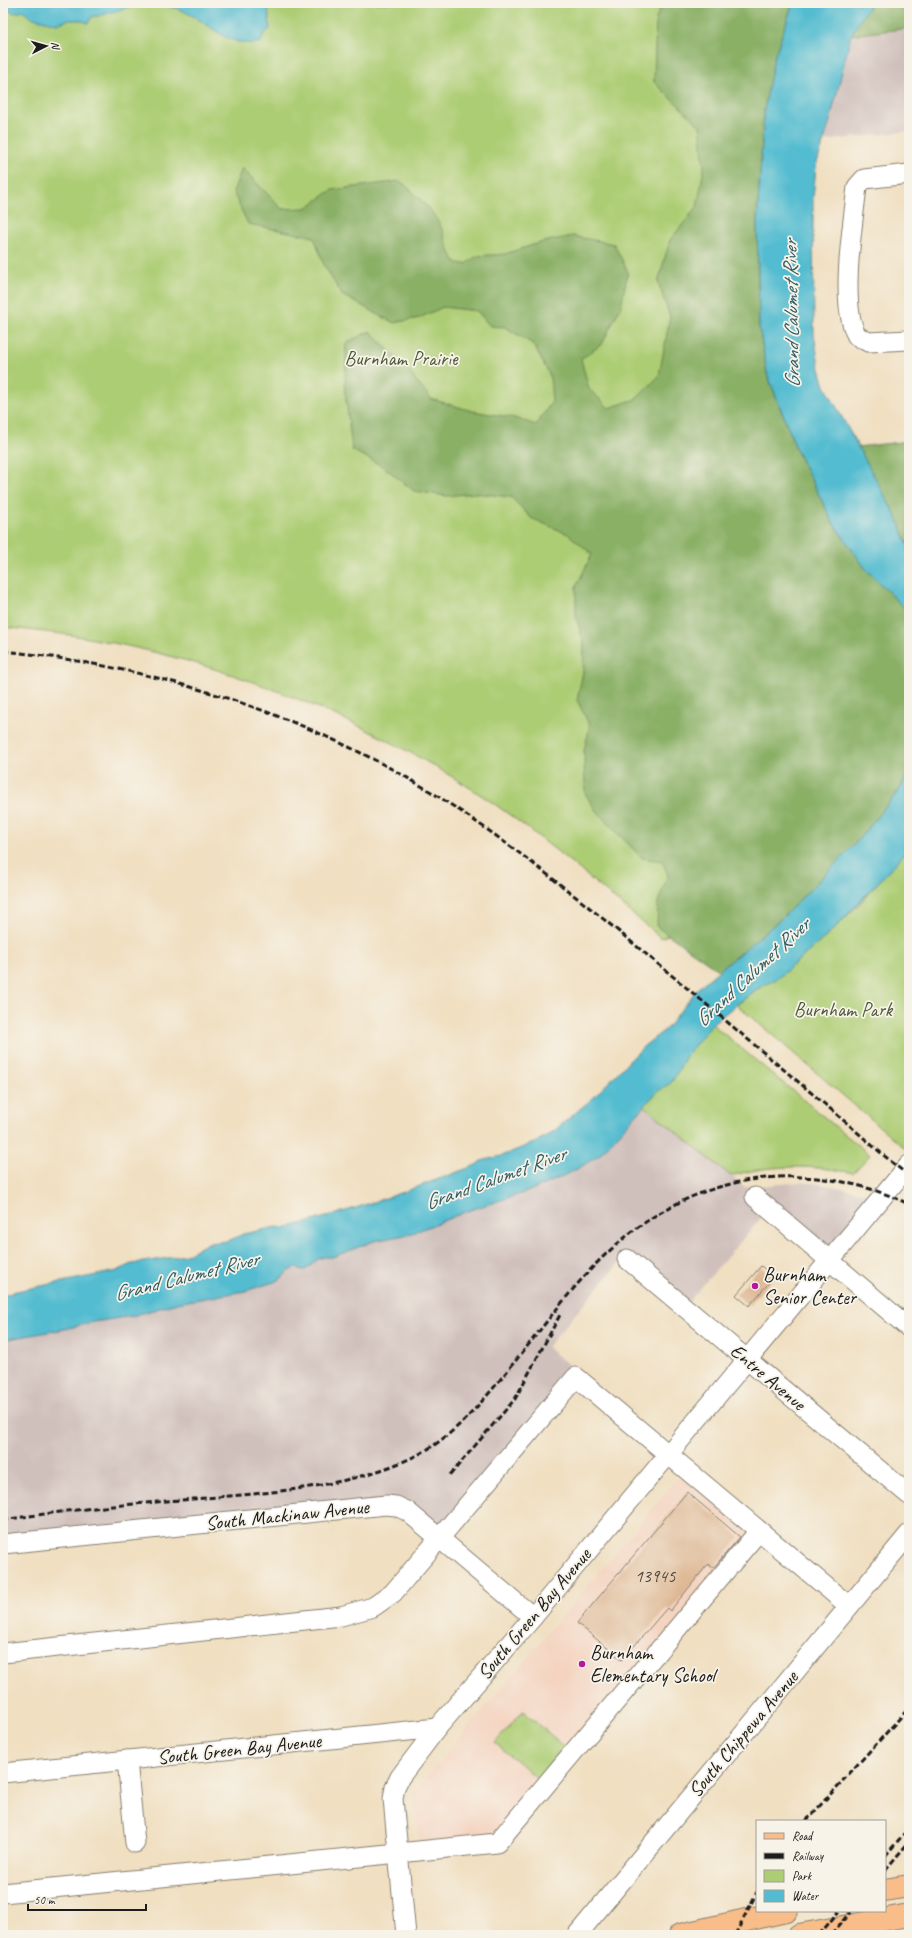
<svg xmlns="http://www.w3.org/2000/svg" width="912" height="1938" viewBox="0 0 912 1938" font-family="Caveat,sans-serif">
	<rect width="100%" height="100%" fill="#f7f3e8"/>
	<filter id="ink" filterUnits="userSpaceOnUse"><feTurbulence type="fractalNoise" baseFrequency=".025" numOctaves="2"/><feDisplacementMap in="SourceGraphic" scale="8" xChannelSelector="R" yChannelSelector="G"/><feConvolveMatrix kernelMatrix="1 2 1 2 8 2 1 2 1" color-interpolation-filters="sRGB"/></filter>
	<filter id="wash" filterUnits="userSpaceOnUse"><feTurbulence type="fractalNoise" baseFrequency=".012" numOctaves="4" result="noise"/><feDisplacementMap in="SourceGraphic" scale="16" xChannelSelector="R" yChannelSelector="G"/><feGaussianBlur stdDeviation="0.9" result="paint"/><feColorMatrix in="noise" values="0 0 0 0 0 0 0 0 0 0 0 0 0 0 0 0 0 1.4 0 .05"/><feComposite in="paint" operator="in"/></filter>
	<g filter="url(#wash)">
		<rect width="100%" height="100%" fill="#f0dfc1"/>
		<path fill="#f4d3c0" d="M680 1476 750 1535 495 1839 420 1847 413 1793Z"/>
		<g fill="#d0c0bc">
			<path d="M909 28V131L824 141 851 35Z"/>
			<path d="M644 1106 745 1187 805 1182 833 1186 879 1196 826 1263 766 1212 685 1306 626 1255 547 1347 577 1372 438 1535 408 1509 3 1542V1340L65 1329 93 1322 132 1316 177 1303 245 1291 274 1282 282 1278 288 1271 296 1268 303 1270 307 1269 318 1259 324 1257H333L374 1241 410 1234 473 1209 527 1192 564 1176 600 1154Z"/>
		</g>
		<g fill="#adcd74" stroke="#647448">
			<path d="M3 3H787L765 95 767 383 909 700 681 934 668 935 661 938C606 892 552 844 493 803 367 718 220 659 70 635 48 632 25 630 3 627Z"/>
			<path d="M909 847V1148L907 1150 737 1005 757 989 778 978 829 934 860 903Z"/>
			<path d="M712 1024 870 1155 853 1173C813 1165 771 1164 731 1176L644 1106 658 1091 672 1082 686 1056Z"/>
			<path d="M523 1711 565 1747 538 1779 495 1743Z"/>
		</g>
		<g fill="#8ab066" stroke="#536641">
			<path d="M663 3H793L774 58 764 111 757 221 759 326 767 374 797 451 833 523 865 568 909 613V771L900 789 854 845 782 918 720 971 657 927 658 902 668 875 662 861 642 858 596 811 585 793 584 750 590 726 577 700 583 672 584 643 576 617V587L592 554 568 534 531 518 511 497 475 493 447 496 414 491 384 467 352 450 345 391 346 343 370 331 404 366 431 399 472 411 515 418 536 425 552 402 550 376 533 344 505 327 490 326 477 311 443 307 419 318 394 323 342 295 324 265 314 237 248 224 233 192 242 168 282 209 306 208 332 190 400 181C417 195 431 208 441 227 447 239 447 253 457 263L466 264 477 256 505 254 539 243 573 236 614 244 628 272 621 306 602 344 581 359 589 389 609 408 636 399 659 376 670 317 658 282 670 240 697 207 704 169 700 126 654 82 656 18Z"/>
			<path d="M871 3H909V28L851 35Z"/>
			<path d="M909 441V547L897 518 857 447Z"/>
		</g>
		<g fill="#53bcd0" stroke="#386c76">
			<path d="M3 3H270L268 6 270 29 264 34 261 42C233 49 214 28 191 15 182 10 169 6 159 4 136 1 114 14 92 17L88 23 80 20H68L57 24 30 17 23 11 14 13 3 8Z"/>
			<path d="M793 3H871L851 35 830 121 816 166 813 199 814 334 819 365 825 386 897 518 909 547V613L865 568 833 523 797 451 767 373 759 326 757 221 764 111 774 58Z"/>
			<path d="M909 771V847L898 861 829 934 778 978 757 989 714 1022 686 1056 672 1082 658 1091 600 1154 584 1165 564 1176 527 1192 473 1209 410 1234 374 1241 333 1257H324L318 1259 307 1269 303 1270 296 1268 288 1271 282 1278 274 1282 245 1291 177 1303 132 1316 93 1322 65 1329 3 1340V1296L16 1291 117 1271 132 1264 186 1255 208 1243 228 1241 243 1234 276 1227 285 1228C350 1212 413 1189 476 1165L481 1161 501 1156 536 1142 554 1131 594 1097 644 1046 666 1029 699 987 782 918 854 845 900 789Z"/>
		</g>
		<g id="blocks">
			<g fill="#deb894">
				<path d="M761 1266 774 1277 749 1306 736 1295Z"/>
				<path d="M687 1492 740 1537 713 1568 708 1564 670 1611 667 1608 622 1660 577 1623Z"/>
			</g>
		</g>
	</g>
	<g filter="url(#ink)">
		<use href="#blocks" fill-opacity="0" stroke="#867e6e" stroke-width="1"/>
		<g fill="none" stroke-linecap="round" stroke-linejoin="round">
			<g stroke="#867e6e" stroke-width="21">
				<g id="minor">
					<path d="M909 174 864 179 857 187C853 223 839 306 857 336L868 342 909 340"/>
					<path d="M755 1197 909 1328"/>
					<path d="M627 1259 909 1495"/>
					<path d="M3 1544 386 1505 396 1506 407 1511 533 1617"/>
					<path d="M3 1653 341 1616 373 1607 393 1593 576 1377 849 1606"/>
					<path d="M127 1760 135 1843"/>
					<path d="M3 1773 437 1728"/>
					<path d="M3 1893 497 1843 759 1531"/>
					<path d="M406 1935 393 1799 395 1787 400 1777 437 1728 533 1617 909 1165"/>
					<path d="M577 1935 909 1534"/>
				</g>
			</g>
			<g stroke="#867e6e" stroke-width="24">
				<g id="major">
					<path d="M885 1890 909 1886"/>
					<path d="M680 1935 786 1911"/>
					<path d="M799 1935 909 1915"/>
				</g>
			</g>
			<use href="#minor" stroke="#fff" stroke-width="19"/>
			<use href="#major" stroke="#f9bd89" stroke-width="22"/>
			<g stroke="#1c1c1c" stroke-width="3" stroke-dasharray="6 3" stroke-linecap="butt">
				<path d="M3 651C152 666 300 712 428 790 489 828 545 872 601 917 677 979 752 1043 827 1106 854 1129 881 1154 909 1176"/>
				<path d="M450 1475 515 1399 561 1313"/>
				<path d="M3 1520C66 1510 129 1504 193 1499 266 1493 342 1489 409 1459 457 1438 489 1393 521 1354 551 1317 580 1276 616 1245 699 1171 809 1157 909 1204"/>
				<path d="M806 1821 909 1708"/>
				<path d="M885 1856 909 1828"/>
				<path d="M885 1870 909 1842"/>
				<path d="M735 1935 757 1892"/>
				<path d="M819 1935 839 1911"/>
				<path d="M831 1935 851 1911"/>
			</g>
		</g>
	</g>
	<g fill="#b5179e" stroke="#f7f3e8" stroke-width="1.5">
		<circle cx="755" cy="1286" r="4"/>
		<circle cx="582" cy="1664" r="4"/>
	</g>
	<g text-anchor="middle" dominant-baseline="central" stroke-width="3.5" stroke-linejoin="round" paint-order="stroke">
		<g font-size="18" fill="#4c433a">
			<text x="655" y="1576">13945</text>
		</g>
		<g font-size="20" fill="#4f5a3b" stroke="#f7f3e8">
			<text x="401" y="358">Burnham Prairie</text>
			<text x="843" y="1009">Burnham Park</text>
		</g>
		<g font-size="20" fill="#1c1c1c" stroke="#f7f3e8" text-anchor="start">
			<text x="763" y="1274">Burnham<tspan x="763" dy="23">Senior Center</tspan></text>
			<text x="590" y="1652">Burnham<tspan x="590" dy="23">Elementary School</tspan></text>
		</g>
		<g font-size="20" fill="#1c1c1c" stroke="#f7f3e8">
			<text transform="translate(768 1377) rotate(40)">Entre Avenue</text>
			<text transform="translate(287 1515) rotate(-6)">South Mackinaw Avenue</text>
			<text transform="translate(534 1614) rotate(-50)">South Green Bay Avenue</text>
			<text transform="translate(743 1734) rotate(-50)">South Chippewa Avenue</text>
			<text transform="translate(239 1749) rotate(-6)">South Green Bay Avenue</text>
		</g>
		<g font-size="21" font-style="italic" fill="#325c64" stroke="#f7f3e8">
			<text transform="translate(791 314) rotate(-91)">Grand Calumet River</text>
			<text transform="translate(752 972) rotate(-43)">Grand Calumet River</text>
			<text transform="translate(495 1178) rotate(-20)">Grand Calumet River</text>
			<text transform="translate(186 1276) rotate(-14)">Grand Calumet River</text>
		</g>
	</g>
	<rect width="912" height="1938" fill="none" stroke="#f7f3e8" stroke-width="16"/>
	<rect x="756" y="1820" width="130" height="92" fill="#f7f3e8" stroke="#9f9d96"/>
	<rect x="764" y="1833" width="20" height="6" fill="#f9bd89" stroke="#9f9d96"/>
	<text x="792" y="1840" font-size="12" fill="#1c1c1c">Road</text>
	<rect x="764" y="1853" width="20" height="6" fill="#1c1c1c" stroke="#9f9d96"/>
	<text x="792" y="1860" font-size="12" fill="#1c1c1c">Railway</text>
	<rect x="764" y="1870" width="20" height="12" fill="#adcd74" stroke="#9f9d96"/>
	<text x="792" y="1880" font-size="12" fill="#1c1c1c">Park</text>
	<rect x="764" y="1890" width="20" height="12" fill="#53bcd0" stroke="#9f9d96"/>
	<text x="792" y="1900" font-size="12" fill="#1c1c1c">Water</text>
	<g transform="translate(46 46) rotate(84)" stroke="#f7f3e8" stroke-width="3" paint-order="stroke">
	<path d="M0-3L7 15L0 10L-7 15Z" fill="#1c1c1c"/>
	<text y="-6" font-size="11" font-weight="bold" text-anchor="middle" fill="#1c1c1c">N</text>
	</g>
	<path d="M28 1904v6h118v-6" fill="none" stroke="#1c1c1c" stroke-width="2"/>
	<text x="34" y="1904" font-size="12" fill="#1c1c1c" stroke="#f7f3e8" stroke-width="3" paint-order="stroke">50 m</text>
</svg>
